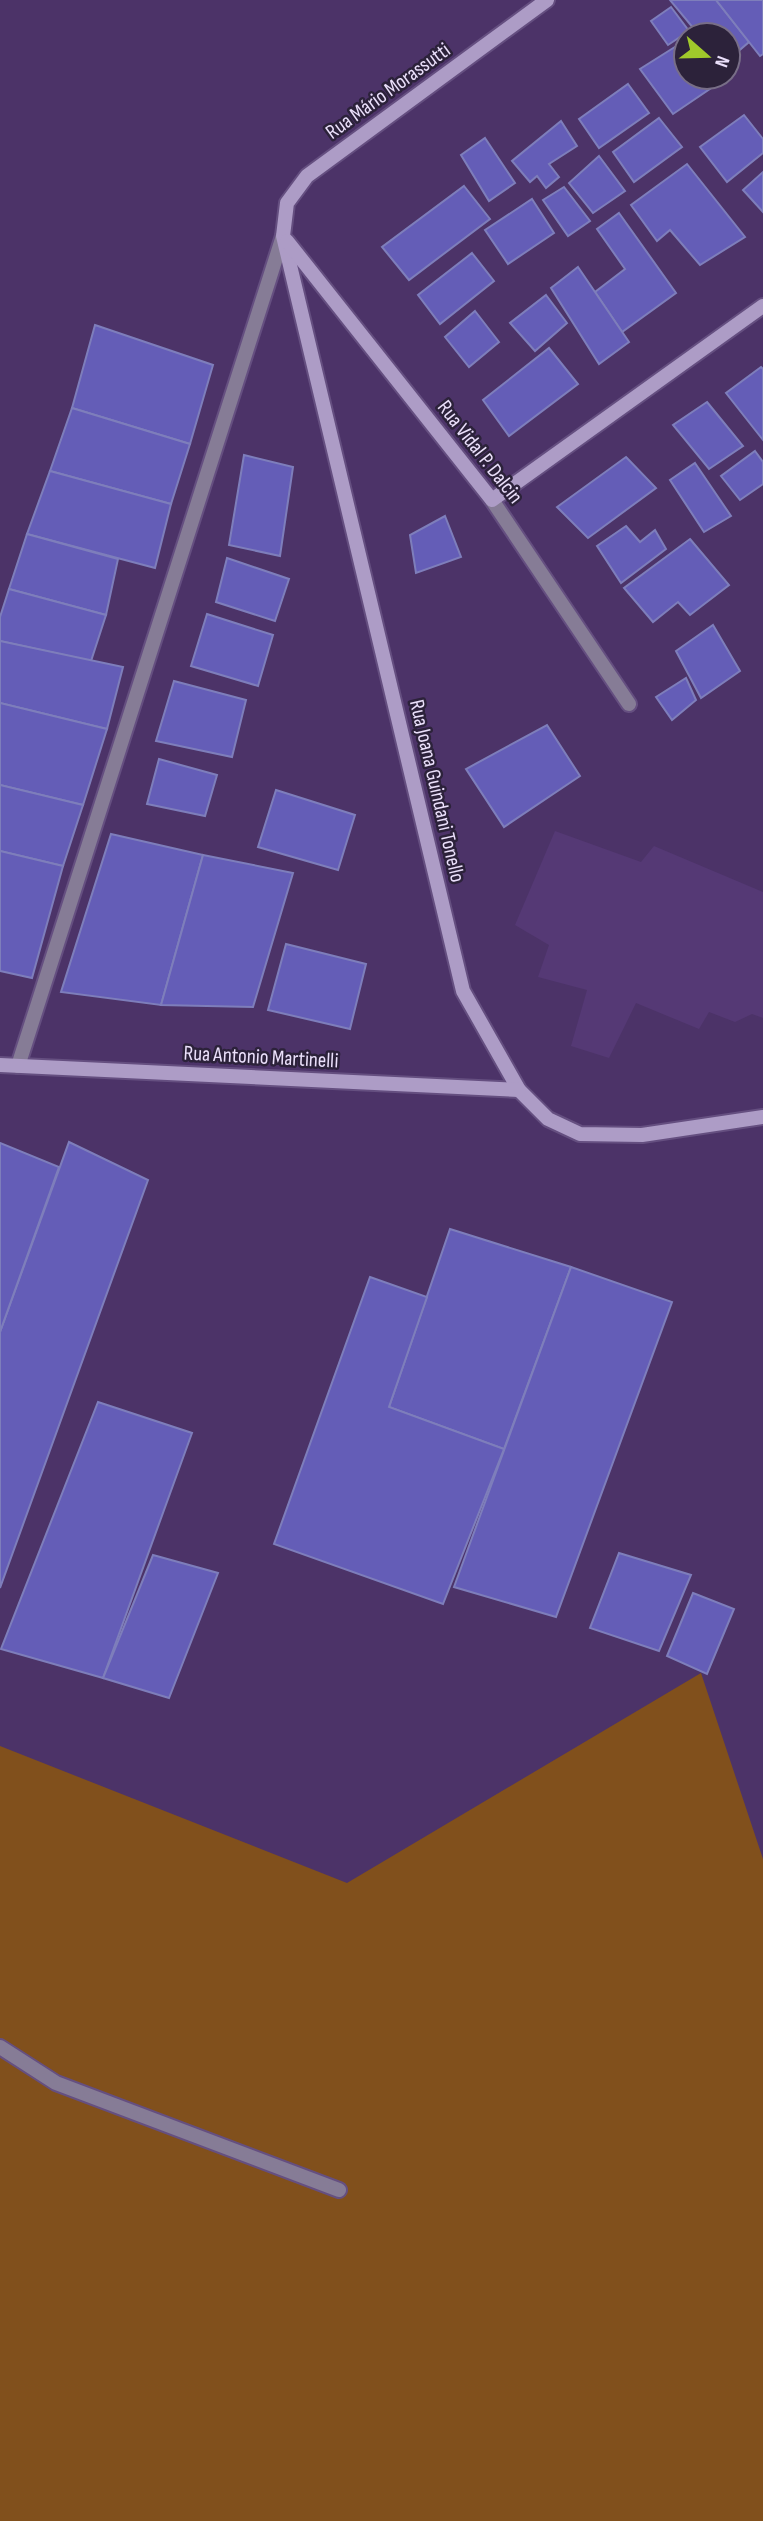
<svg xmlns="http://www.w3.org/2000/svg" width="763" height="2521" viewBox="0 0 763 2521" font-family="'Sofia Sans Condensed',sans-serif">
	<rect width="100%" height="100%" fill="#4c3368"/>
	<path fill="#553975" d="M555 831 641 862 654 846 763 892V1018L752 1014 735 1022 709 1012 699 1029 636 1003 609 1058 571 1046 587 990 538 977 549 945 515 925Z"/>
	<path fill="#81501c" d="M701 1673 763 1859V2521H0V1746L347 1883Z"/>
	<g fill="#645db7" stroke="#7e7ebb" stroke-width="2">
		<path d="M670 0H716L749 42 728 60V35H699Z"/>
		<path d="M716 0H763V54L760 56Z"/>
		<path d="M671 7 689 31 668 45 651 21Z"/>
		<path d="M686 40V77H720L723 80 673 114 640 69Z"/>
		<path d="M628 84 649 113 599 148 579 119Z"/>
		<path d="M744 115 763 139V153L727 182 700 147Z"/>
		<path d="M659 118 682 147 634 182 613 152Z"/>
		<path d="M561 121 577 146 549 164 559 177 546 188 537 176 530 182 512 161Z"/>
		<path d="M485 138 515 183 489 201 461 155Z"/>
		<path d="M599 156 625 191 593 213 569 183Z"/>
		<path d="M687 164 745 237 700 265 670 230 657 241 631 205Z"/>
		<path d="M763 172V212L743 190Z"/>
		<path d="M464 186 490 219 409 280 382 247Z"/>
		<path d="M564 187 590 221 568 236 543 200Z"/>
		<path d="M532 199 554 233 508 264 485 230Z"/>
		<path d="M619 213 676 293 622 332 595 292 625 269 597 229Z"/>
		<path d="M472 253 494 281 440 324 418 295Z"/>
		<path d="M578 267 629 342 599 364 551 288Z"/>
		<path d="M546 295 567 323 535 351 510 323Z"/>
		<path d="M475 311 499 342 469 367 445 337Z"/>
		<path d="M95 325 213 365 190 444 72 408Z"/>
		<path d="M549 348 578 384 509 436 483 400Z"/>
		<path d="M761 367 763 369V440L726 393Z"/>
		<path d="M707 402 743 446 709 469 673 425Z"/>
		<path d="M72 408 190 444 171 504 50 471Z"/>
		<path d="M755 451 763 462V484L740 500 721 476Z"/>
		<path d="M244 455 293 467 280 556 229 545Z"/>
		<path d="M626 457 656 488 588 538 557 507Z"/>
		<path d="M695 463 731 516 704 532 670 480Z"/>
		<path d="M50 471 171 504 155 568 27 534Z"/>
		<path d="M445 516 461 557 416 573 410 535Z"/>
		<path d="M626 526 640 542 655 530 666 549 621 583 597 546Z"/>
		<path d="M27 534 118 559 106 615 9 589Z"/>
		<path d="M690 539 729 585 690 615 678 602 653 622 624 588Z"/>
		<path d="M227 558 289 579 275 621 216 602Z"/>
		<path d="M9 589 106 615 91 661 0 641V617Z"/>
		<path d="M207 614 273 635 258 686 191 666Z"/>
		<path d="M713 625 740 671 701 698 676 651Z"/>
		<path d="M0 641 123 667 107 729 0 703Z"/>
		<path d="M686 678 696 700 672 720 656 697Z"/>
		<path d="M174 681 246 700 232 757 156 741Z"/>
		<path d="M0 703 107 729 83 805 0 785Z"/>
		<path d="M547 725 580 776 504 827 466 769Z"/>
		<path d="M159 759 217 775 205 816 147 804Z"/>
		<path d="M0 785 83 805 63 866 0 851Z"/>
		<path d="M276 790 355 815 338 870 258 847Z"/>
		<path d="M111 834 203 855 161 1005 61 992Z"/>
		<path d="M0 851 63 866 32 978 0 971Z"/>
		<path d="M203 855 293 873 253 1007 161 1005Z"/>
		<path d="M286 944 366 964 350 1029 268 1010Z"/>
		<path d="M69 1142 148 1180 0 1588V1332Z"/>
		<path d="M0 1143 59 1167 0 1332Z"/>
		<path d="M450 1229 571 1267 504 1449 389 1407Z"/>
		<path d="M571 1267 672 1302 556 1617 454 1587Z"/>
		<path d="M370 1277 427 1297 389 1407 504 1449 443 1604 274 1544Z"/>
		<path d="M98 1402 192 1433 103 1678 1 1649Z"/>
		<path d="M619 1553 691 1575 659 1651 590 1628Z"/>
		<path d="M153 1555 218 1573 169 1698 103 1678Z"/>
		<path d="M693 1593 734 1609 707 1674 667 1656Z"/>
	</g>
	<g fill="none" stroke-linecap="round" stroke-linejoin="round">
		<g stroke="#654f80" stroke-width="18">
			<g id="street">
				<path d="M492 500 629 704"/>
				<path d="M18 1066 283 236"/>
				<path d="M0 2047 56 2083 339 2190"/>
			</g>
		</g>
		<g stroke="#654f80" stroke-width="18">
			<g id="secondary">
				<path d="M547 0 307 176 287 203 283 236 463 991 519 1090 548 1119 580 1134 642 1135 763 1117"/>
				<path d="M287 241 492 500 763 306"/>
				<path d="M0 1065 519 1090"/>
			</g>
		</g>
		<use href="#street" stroke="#867c96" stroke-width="14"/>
		<use href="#secondary" stroke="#ad9cc6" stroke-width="14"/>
	</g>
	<g text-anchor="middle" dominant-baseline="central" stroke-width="5" stroke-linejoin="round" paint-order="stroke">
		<g font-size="21" fill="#ebe0fb" stroke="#2c223a">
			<text transform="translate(388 91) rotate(-36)">Rua Mário Morassutti</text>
			<text transform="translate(480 452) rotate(52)">Rua Vidal P. Dalcin</text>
			<text transform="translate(437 791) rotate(77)">Rua Joana Guindani Tonello</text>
			<text transform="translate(261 1057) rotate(3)">Rua Antonio Martinelli</text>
		</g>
	</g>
	<g transform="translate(707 56) rotate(110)"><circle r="33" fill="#2c223a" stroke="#786e87" stroke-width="2"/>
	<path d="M0-5L12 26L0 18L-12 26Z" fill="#a0c92b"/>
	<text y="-10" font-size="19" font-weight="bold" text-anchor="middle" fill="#ebe0fb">N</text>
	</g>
</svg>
